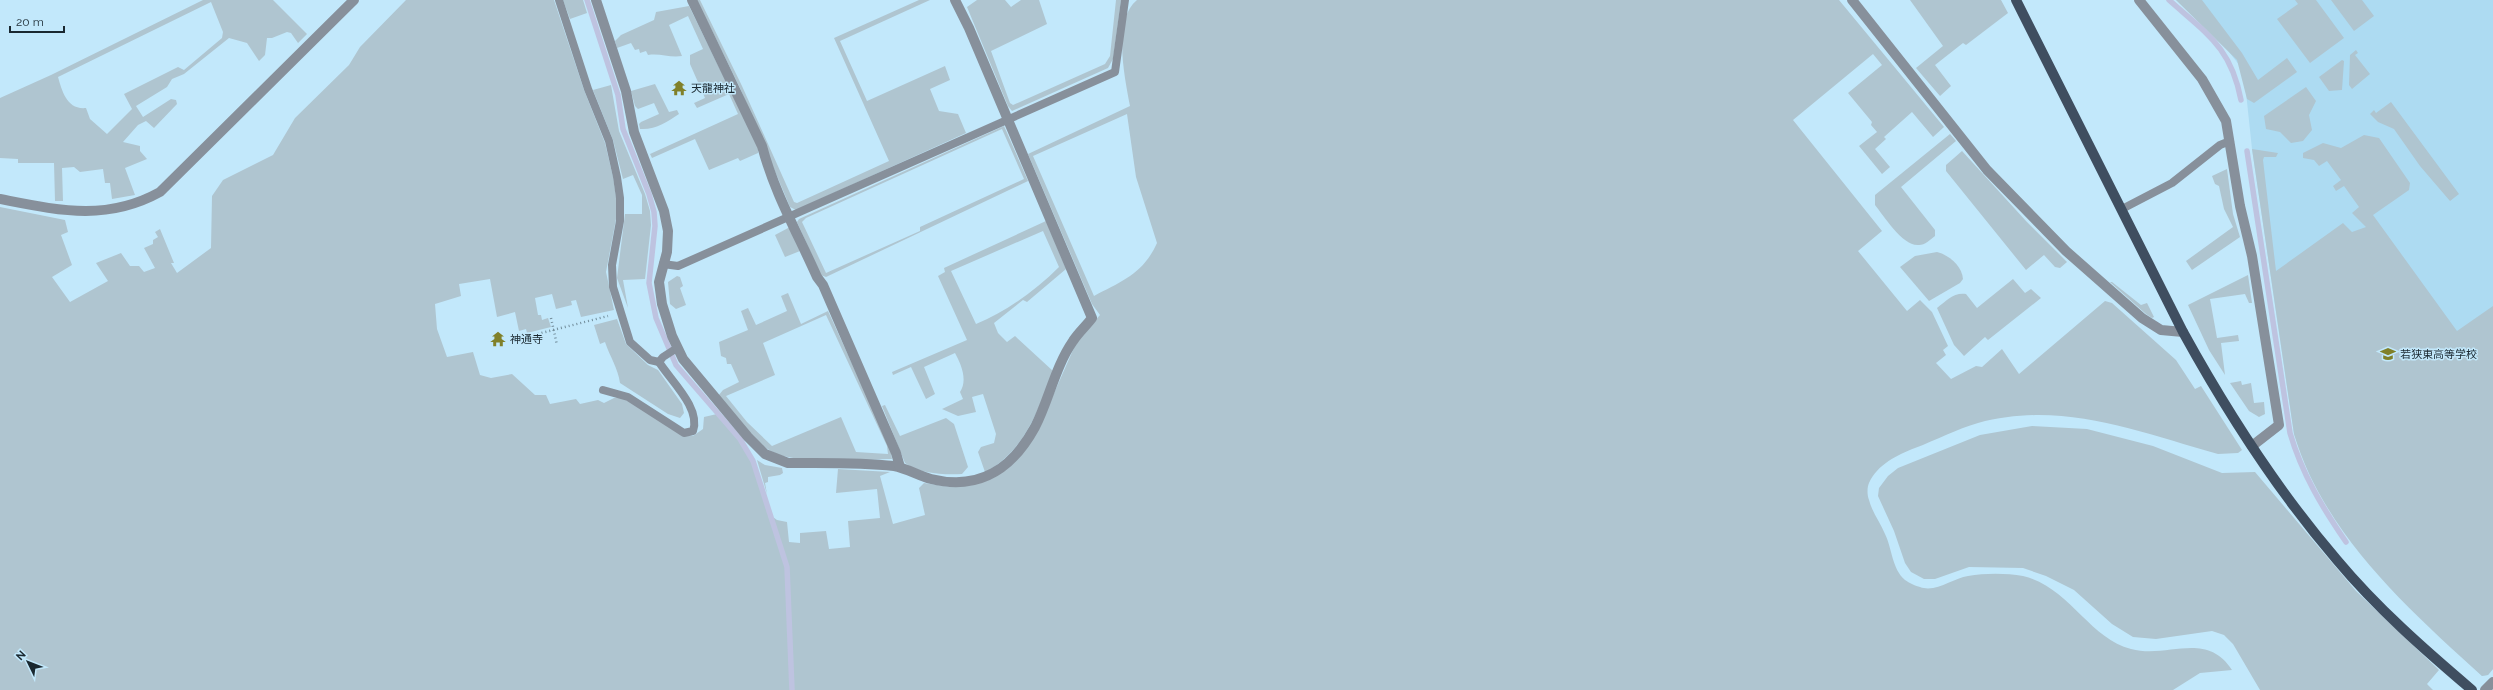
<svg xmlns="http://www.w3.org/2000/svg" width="2493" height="690" viewBox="0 0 2493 690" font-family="Raleway,'Noto Sans JP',sans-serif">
	<rect width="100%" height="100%" fill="#c2e8fb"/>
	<path fill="#addbf2" d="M2176 0H2493V669L2488 675 2482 676 2396 594 2349 538 2310 476 2294 434 2252 149 2245 83 2240 66 2222 43Z"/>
	<g fill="#afc5d0" fill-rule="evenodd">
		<path d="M203 0H273L307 34 298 43 291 33 287 32 272 38H267L265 55 259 61 247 43 229 38 184 74 172 79 167 87 136 106 143 117 171 99 176 100 177 104 154 128 146 121 138 125 123 142 140 146V151L147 159 125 168 135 195 112 199 110 183H105L103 169 80 172 74 167 62 168 63 201H55L54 163H18V159L0 158V98L51 75ZM211 2 223 32 222 38 184 70 178 67 124 94 132 109 107 134 90 119 86 108C67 110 62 91 58 77Z"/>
		<path d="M406 0H554L584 90 605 143 613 177 616 197V219L606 272 614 310 581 317 576 300 571 301 572 305 556 309 552 294 535 298 538 315H541L542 320 548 318 551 327 527 333 526 329 519 331 515 312 497 317 490 279 459 284 461 296 435 304 437 329 447 357 473 352 480 375 491 378 512 374 535 395H546L550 404 576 399 580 404 598 400 604 403 614 398H624L681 434 693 436 703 429 704 417 717 414 746 447 770 515 777 520 787 522 789 542 800 543V533L826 531 829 549 850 547 848 521 880 518 877 489 836 493 838 469 890 472 880 476 893 524 925 515 919 488 924 483 950 487 984 480 1000 473 1051 400 1077 341 1100 315 1092 304 1028 154 1130 106C1125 79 1112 20 1137 0H1839L1944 127 1933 137 1912 112 1884 137 1886 139 1875 149 1890 167 1882 174 1859 146 1877 132 1871 125 1872 122 1848 93 1882 65 1873 54 1793 120 1882 231 1858 251 1907 311 1920 300 1932 312 1948 346 1943 350 1946 355 1936 363 1951 379 1976 366 1982 367 2002 349 2019 374 2105 301 2112 303 2176 360 2195 389 2201 386 2242 450 2238 453 2218 454C2138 432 2063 400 1978 423 1957 429 1936 440 1915 448 1897 455 1878 464 1869 483 1867 487 1867 495 1869 500 1872 512 1880 522 1885 534 1892 548 1892 569 1905 580 1909 583 1916 586 1920 587 1936 593 1953 578 1968 576 1985 573 2006 573 2023 576 2068 586 2089 638 2131 649 2168 659 2206 630 2232 670L2200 673 2173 690H0V207L65 220 68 232 61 235 72 265 52 277 70 302 108 281 96 263 121 253 130 266H139L144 272 155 268 144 248 153 244V240L158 237 155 232 160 229 174 263H171L177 273 211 248 212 196 223 180 273 155 295 118 349 65 360 47ZM1127 114 1136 177 1157 243C1143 274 1122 281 1094 296L1033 156Z"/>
		<path d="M563 0H583L587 13 570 19Z"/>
		<path d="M697 0H700L742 86 794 202 797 203 889 161 834 38 919 0H930L840 41 867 101 945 66 950 80 930 89 939 111 958 114 966 133 796 210 790 207 740 88Z"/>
		<path d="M977 0H1005L1011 7 1021 0H1039L1047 24 991 51 1010 103 1013 105 1105 64 1110 56 1116 0H1121L1113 59 1108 68 1012 111 1008 106 967 7Z"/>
		<path d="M1910 0H2001L2008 13 1966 45 1963 43 1935 65 1951 86 1940 96 1916 68 1943 46Z"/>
		<path d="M2176 0H2202L2242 53 2258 80 2287 58 2297 72 2254 103 2247 99 2237 60Z"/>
		<path d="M2295 0H2316L2344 38 2310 63 2277 19 2298 4Z"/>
		<path d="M2331 0H2362L2374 16 2354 31Z"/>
		<path d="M689 6 758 147V153L740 161 738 158 709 170 695 139 652 158 650 154 738 114 729 94 697 108 694 103 705 98 690 64V55L703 49 688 16 669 25 682 56C670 58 660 53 648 55L646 51 640 53 639 49 635 50 631 43 617 48 615 41 621 35 654 20 656 12Z"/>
		<path d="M2356 50 2358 53 2355 55 2370 74 2352 89 2349 85 2350 55Z"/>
		<path d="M2342 60 2344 61 2342 90 2329 91 2319 77Z"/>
		<path d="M655 84 669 112 677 110 679 114C667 122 656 130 640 129L639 124 641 122 659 114 654 103 638 109 635 106 631 91Z"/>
		<path d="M611 85 619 131 645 194 650 211 651 225 645 279 623 280 628 308 617 278 625 214H642V195L633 175 623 179 613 140 593 90Z"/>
		<path d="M2306 87 2316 101 2309 115 2312 130 2303 141 2291 143 2280 132 2266 129 2264 116Z"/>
		<path d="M2391 102 2459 194 2450 201 2420 166 2394 129 2378 122 2370 114 2374 110 2376 113Z"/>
		<path d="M1004 126 1028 181 826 277 821 275 797 222 799 219ZM1002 129 1024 179 920 227V231L826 273 802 222 806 218Z"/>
		<path d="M1950 134 1956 141 1901 187 1935 230V236C1930 240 1925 245 1919 245 1903 247 1884 216 1875 205V195Z"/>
		<path d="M2364 135 2379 138 2410 183 2409 190 2373 215 2457 331 2493 306V669L2488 675 2482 676C2407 608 2324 534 2294 434L2252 149 2278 153 2276 157H2264L2263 160 2276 271 2343 223 2352 232 2366 227 2352 213 2359 207 2344 186 2336 191 2333 186 2341 180 2327 161 2319 166 2314 160 2303 158V153L2323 143 2341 148Z"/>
		<path d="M1962 151 2026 221 2067 262 2060 268 2055 267 2044 255 2026 270 1946 171V165Z"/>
		<path d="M2227 169 2233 214 2240 237 2192 270 2186 261 2233 227 2224 209 2219 186 2215 184 2212 176Z"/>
		<path d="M1046 221 1066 269 1027 302 1023 300 994 323 998 333 1007 342 1015 336 1053 371C1038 410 1025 451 985 472L978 452 981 447 994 443 996 434 983 394 972 397 976 412 958 416 942 409 963 399 960 392C968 380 961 364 955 353L924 367 935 394 926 399 911 367 893 375 892 372 967 340 938 276 945 272 944 268ZM1043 231 1059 267C1036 290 1006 312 976 324L951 271Z"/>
		<path d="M790 227 800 251 785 257 775 235Z"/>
		<path d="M1937 252C1949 255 1962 266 1963 279L1960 283 1929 301 1900 267 1915 256Z"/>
		<path d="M2248 275 2252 303H2249L2245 294 2210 299 2217 338 2238 335 2239 341 2221 343 2225 375 2209 350 2188 305Z"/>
		<path d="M677 276 680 277 683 286 680 288 686 305 676 309 670 304 668 282Z"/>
		<path d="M2013 279 2025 293 2031 289 2041 298 1988 340 1985 337 1964 356 1954 345 1937 308C1946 301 1954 292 1966 294L1977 308Z"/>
		<path d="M2110 282H2112L2141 305 2147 303 2154 317 2152 318 2146 314Z"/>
		<path d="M788 293 801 324 828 311 890 447 892 459C863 459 793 465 771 451 752 440 733 413 718 396L723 390 739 382 731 364H727L726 358 721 356 719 342 748 330 741 311 748 308 756 325 787 311 781 296ZM826 315 887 446 888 454 856 452 841 417 772 446 747 422 726 396 775 375 763 343Z"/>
		<path d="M617 319 626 344 648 365 658 370 682 404 684 413 680 418 668 414 620 383C618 368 610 357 605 342L600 344 594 325Z"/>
		<path d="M2241 381 2242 385 2251 383 2254 403 2264 402 2265 414 2259 417 2249 411 2230 383Z"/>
		<path d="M885 405 900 436 946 418 954 424 968 467 962 474C944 475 920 474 905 463L882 406Z"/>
		<path d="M2032 426 2087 429 2153 446 2222 473 2255 472 2356 591 2439 670 2427 684 2433 690H2260L2233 644 2224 635 2212 631 2156 639 2133 637 2112 624 2074 590 2046 576 2023 568 1969 567 1935 579H1924L1911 572 1905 563 1894 531 1878 496 1879 488 1888 476 1898 468 1980 435Z"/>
		<path d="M757 460 765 465 782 468 783 473 780 475 768 477V482L765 483 767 494Z"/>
	</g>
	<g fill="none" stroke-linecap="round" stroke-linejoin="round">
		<g stroke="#bec3e0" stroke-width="5.5">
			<path d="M587 0 618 95 623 129 649 194 654 212 655 226 649 283 656 318 676 365 740 439 753 461 787 567 792 690"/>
			<path d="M2169 0C2207 34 2231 47 2241 100"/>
			<path d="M2247 151 2290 433C2302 474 2322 507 2346 542"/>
		</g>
		<g stroke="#728d9b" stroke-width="2.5" stroke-dasharray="1 3" stroke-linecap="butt">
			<path d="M551 318 557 345"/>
			<path d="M526 337 608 316"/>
		</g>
		<g stroke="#87909b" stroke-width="8">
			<path d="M559 0 588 89 609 141 617 177 620 198V221L612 265 613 287 630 342 650 360 659 362"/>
			<path d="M2122 209 2172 183 2220 145 2230 141"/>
			<path d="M663 264 678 266 1115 72 1125 0"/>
			<path d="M659 362 663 357 677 348"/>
			<path d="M603 390 628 397 684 433 693 431C701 408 671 381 659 362"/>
		</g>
		<g stroke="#87909b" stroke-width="10">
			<path d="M596 0 626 91 634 132 664 211 668 231 667 252 659 282 662 304 672 336 683 359 748 437 765 454 788 463C824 463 859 462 894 466 906 468 919 476 931 479 980 491 1012 469 1035 427 1049 400 1055 367 1073 341 1078 333 1086 326 1092 318L969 28 955 0"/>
			<path d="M692 0 762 146C774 192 798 234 817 277L823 285 896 453 900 467"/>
			<path d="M1852 0 1987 170 2066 251 2142 318 2161 330 2183 332"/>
			<path d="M2139 0 2202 79 2226 121 2240 206 2252 256 2279 425 2252 446"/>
			<path d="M0 199C57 210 106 222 160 192L354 0"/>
			<path d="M2485 690 2493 682"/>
		</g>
		<path stroke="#3f4e60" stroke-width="10" d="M2016 0 2183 332C2227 412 2277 490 2337 560 2377 608 2425 650 2472 690"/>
	</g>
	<defs>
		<g id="temple-bare" transform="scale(1.2)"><path d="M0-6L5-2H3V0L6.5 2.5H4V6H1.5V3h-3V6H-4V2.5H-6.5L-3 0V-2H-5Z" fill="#808029" stroke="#c2e8fb" stroke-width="2.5" paint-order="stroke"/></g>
		<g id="school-bare" transform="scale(1.2)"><path d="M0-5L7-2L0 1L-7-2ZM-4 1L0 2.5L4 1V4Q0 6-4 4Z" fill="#808029" stroke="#c2e8fb" stroke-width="2.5" paint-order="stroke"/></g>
	</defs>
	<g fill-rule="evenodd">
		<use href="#temple-bare" x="679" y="88"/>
		<use href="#temple-bare" x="498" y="339"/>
		<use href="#school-bare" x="2388" y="354"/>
	</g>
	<g text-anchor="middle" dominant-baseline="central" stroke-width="3" stroke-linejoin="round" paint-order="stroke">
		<g font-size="11" fill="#1a2830" stroke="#c2e8fb" text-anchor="start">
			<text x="691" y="88">天龍神社</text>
			<text x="510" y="339">神通寺</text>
			<text x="2400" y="354">若狭東高等学校</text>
		</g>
	</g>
	<g transform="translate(28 662) rotate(313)" stroke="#c2e8fb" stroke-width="3" paint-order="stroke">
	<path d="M0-3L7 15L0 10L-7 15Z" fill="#1a2830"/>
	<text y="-6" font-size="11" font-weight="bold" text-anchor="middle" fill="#1a2830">N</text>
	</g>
	<path d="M10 26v6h54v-6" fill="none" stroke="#1a2830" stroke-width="2"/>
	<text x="16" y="26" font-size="12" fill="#1a2830" stroke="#c2e8fb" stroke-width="3" paint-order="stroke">20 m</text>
</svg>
